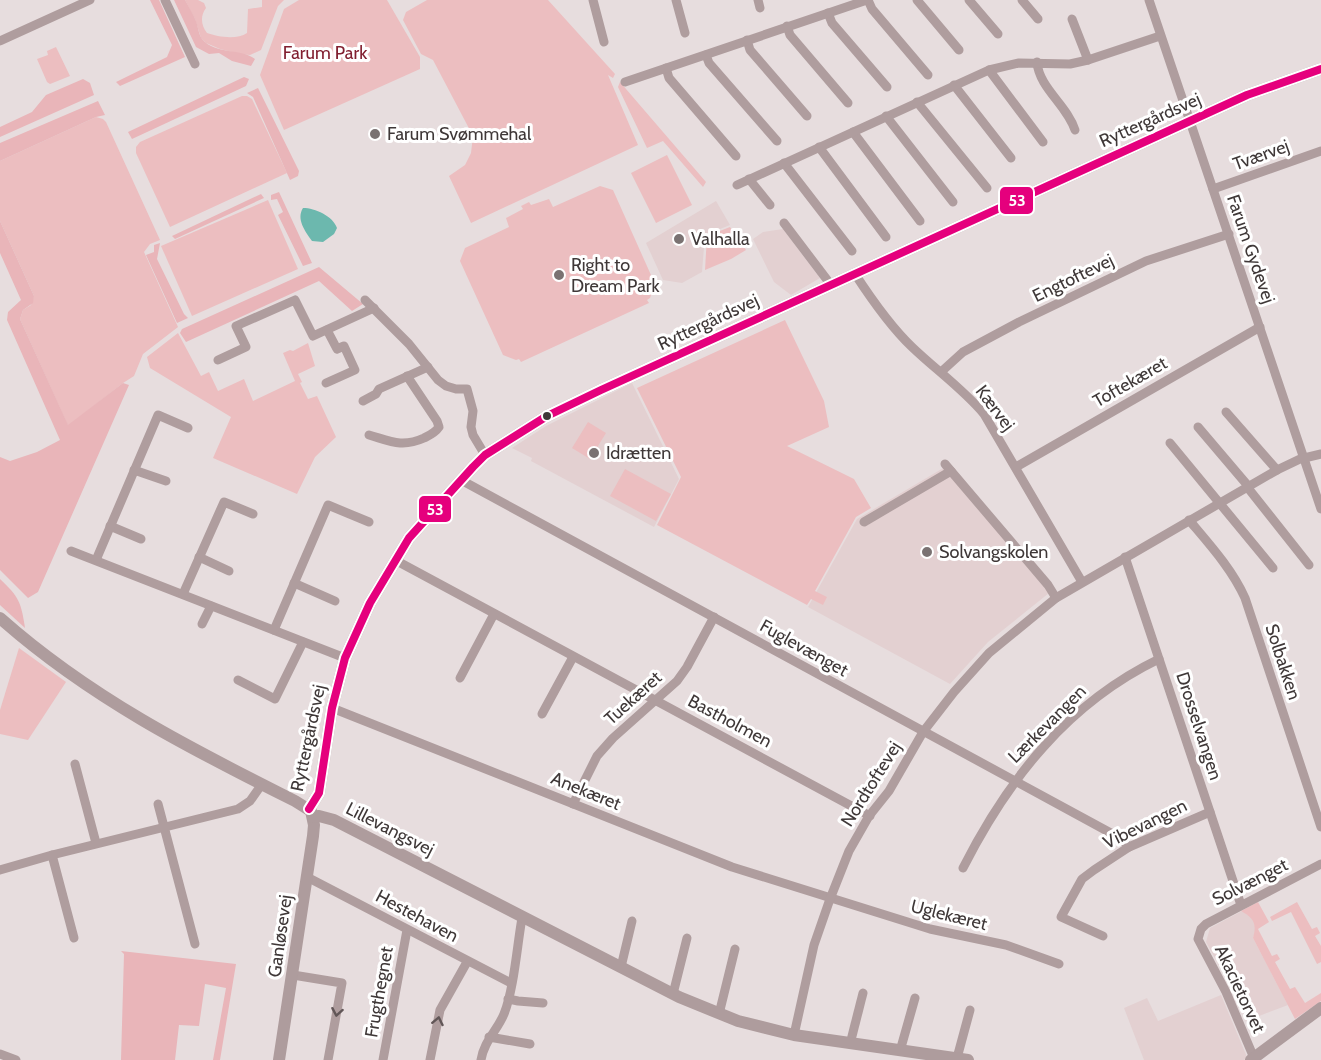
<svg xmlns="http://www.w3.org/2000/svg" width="1321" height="1060" viewBox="0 0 1321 1060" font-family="Cabin,sans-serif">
	<rect width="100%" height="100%" fill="#e7ddde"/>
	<g fill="#e3d0d1">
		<path d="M716 201 730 225 705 235 702 272 682 283 663 280 646 243Z"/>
		<path d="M783 229 820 278 791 295 774 282 753 239 763 232Z"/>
		<path d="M632 383 679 479 654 527 531 461 532 458 512 448 546 426Z"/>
		<path d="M945 467 1049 593 988 642 950 684 808 607 857 519Z"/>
		<path d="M1242 911 1253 918 1256 929 1253 938 1288 1005 1246 1021 1231 987 1206 942 1210 928Z"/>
		<path d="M1221 995 1247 1057 1244 1060H1144L1124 1008 1147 998 1158 1021Z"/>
	</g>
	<g fill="#ecbec0">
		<path d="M185 0H198L204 3 206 8C200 16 201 25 207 33 218 37 237 40 247 33L248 9 262 7V0H284L278 6 261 50 250 55 240 54 220 49 206 43 201 38 195 19Z"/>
		<path d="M299 0H387L420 57V69L284 130 260 75 284 9Z"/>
		<path d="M427 0H548L615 74 613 78 608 75 638 145 471 223 449 176 465 165 471 153 473 136 433 60 421 54 403 20 406 12Z"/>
		<path d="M56 47 70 76 50 84 47 82 37 59 48 55 47 51Z"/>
		<path d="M620 82 706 182 703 187 663 141 647 148 618 87Z"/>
		<path d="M242 96H247L252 99 287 173 170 227 136 153V147L140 142Z"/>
		<path d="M96 117 103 119 106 122 160 240 150 244 144 252 178 327 143 354 134 376 123 383 68 426 20 319 23 310 31 305 34 296 0 221V161Z"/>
		<path d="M667 155 692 205 656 223 631 173Z"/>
		<path d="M600 186 613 190 655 284 650 298 647 300 649 303 521 362 519 359 516 360 503 355 460 261 465 248 509 227 506 218 523 209 521 206 529 202 531 205 549 199 553 207Z"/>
		<path d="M268 200 298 269 192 316 161 246Z"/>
		<path d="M730 227 746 250 731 259 705 270 707 236Z"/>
		<path d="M785 320 824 401 829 427 787 446 854 479 871 508 856 517 815 591 827 597 823 605 811 599 807 605 657 525 681 477 637 388Z"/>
		<path d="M178 333 201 376 209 372 218 391 244 379 253 401 295 381 283 353 290 350 293 351 308 343 315 366 298 374 302 382 300 383 308 399 317 396 336 437 315 457 297 494 213 458 231 417 150 368 147 357Z"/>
		<path d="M588 422 606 433 590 459 572 448Z"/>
		<path d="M625 469 671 494 656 521 610 496Z"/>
		<path d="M19 648 66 682 28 740 0 734V710Z"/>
		<path d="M1258 902 1269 922 1258 929 1272 956 1277 954 1280 959 1275 962 1290 989 1295 987 1305 1003 1321 993V1001L1295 1019 1253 938C1257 924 1254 918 1241 911Z"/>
		<path d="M1297 902 1312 929 1317 927 1320 933 1315 936 1321 946V962L1317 964 1291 912 1272 921 1270 917Z"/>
	</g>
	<g fill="#e9b5b9">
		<path d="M150 0H159L185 57 120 86 116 82 167 57 172 45Z"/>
		<path d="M174 0H185C189 7 193 14 196 21 198 27 199 35 202 39 215 55 242 48 255 59L251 66 232 61 219 53 209 54 196 47Z"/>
		<path d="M244 77 249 79 246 86 132 139 128 132Z"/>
		<path d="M83 79 90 83 94 95 0 137V127L32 112 46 95Z"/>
		<path d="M258 88 299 171 298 176 290 180 253 97 247 93Z"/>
		<path d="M98 101 105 115 96 117 0 161V143Z"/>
		<path d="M279 192 312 263 303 266 278 215 283 212 277 199 271 200V195Z"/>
		<path d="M261 194 264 198 175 239 172 236Z"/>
		<path d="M0 221 34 296 33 303 23 310 20 319 68 425 123 383 129 385 38 592 28 598 0 570V457L10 461 37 452 60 440 7 320 8 312 21 300 0 253Z"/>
		<path d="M160 243 157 259 184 314 188 318 177 323 146 255 154 252V245Z"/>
		<path d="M319 267 363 304 352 311 319 281 186 342 180 333 182 329Z"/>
		<path d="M0 579C19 597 21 602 25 628L0 605Z"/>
		<path d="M121 951 236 964 220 1060H213L226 988 205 984 199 1026 179 1025 175 1060H121L124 954Z"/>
	</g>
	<path fill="#6cb8ae" d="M303 208C315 208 333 216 337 228L334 234 323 242 312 241C305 231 296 219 303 208Z"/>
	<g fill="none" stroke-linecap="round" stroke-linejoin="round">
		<g stroke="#af9d9e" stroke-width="9">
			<path d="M165 0 195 64"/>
			<path d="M593 0 604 42"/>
			<path d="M676 0 685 33"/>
			<path d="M758 0 760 8"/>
			<path d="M868 0 872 9 928 75"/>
			<path d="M917 0 959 50"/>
			<path d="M969 0 998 34"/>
			<path d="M1022 0 1038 19"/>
			<path d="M1149 0 1321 509"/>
			<path d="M828 13 832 23 887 87"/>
			<path d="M1072 19 1088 60"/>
			<path d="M787 26 790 35 848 103"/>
			<path d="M747 40 750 50 807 116"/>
			<path d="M0 41 90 0"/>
			<path d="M706 55 709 63 777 141"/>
			<path d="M1037 62C1039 88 1067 105 1075 130"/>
			<path d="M666 68 669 78 736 156"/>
			<path d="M989 70 1043 142"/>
			<path d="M625 82 867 0"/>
			<path d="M954 85 1011 158"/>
			<path d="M917 102 987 188"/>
			<path d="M886 116 953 202"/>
			<path d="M853 132 920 221"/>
			<path d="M819 147 886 237"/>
			<path d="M784 163 852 251"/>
			<path d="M749 179 770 205"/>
			<path d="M737 185 989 70 1019 63 1070 64 1088 60 1160 36"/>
			<path d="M1213 189 1321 151"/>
			<path d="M784 223 831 285"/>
			<path d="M855 274C870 297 892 328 912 347 936 370 963 389 984 414L1082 582"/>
			<path d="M365 300 409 344 438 380 446 386 456 389H467L473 411 471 427 473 435 485 455"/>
			<path d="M218 360 246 347 236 326 295 300 313 336 374 308"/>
			<path d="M941 372 963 352 1019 322 1146 261 1229 234"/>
			<path d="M326 383 355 370 344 346 337 349 327 330"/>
			<path d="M363 401 376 394 379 389 428 367"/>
			<path d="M1226 412 1277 470"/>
			<path d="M1198 427 1249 487"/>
			<path d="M369 435C390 441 402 448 424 438 430 435 435 433 439 427L437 421 407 376"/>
			<path d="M1170 443 1273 568"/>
			<path d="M945 464 1048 585 1056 598"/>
			<path d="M1016 467 1260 327"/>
			<path d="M134 470 166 481"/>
			<path d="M461 480 1120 838 1129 847"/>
			<path d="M1248 488 1309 565"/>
			<path d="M1189 520C1210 545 1232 569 1245 598L1321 827"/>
			<path d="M864 522 951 471"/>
			<path d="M110 526 141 539"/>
			<path d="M71 551 345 658"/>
			<path d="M199 557 229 571"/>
			<path d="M1125 557 1241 905"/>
			<path d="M96 560 158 415 188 428"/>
			<path d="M395 560 870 816"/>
			<path d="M294 583 335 601"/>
			<path d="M183 594 224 502 253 514"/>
			<path d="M202 624 211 606"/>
			<path d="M274 630 328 505 369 522"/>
			<path d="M460 678 494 614"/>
			<path d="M238 680 275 699 303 642"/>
			<path d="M332 708 732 867 930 929 1006 945 1059 964"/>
			<path d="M542 714 573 657"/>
			<path d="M75 764 96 843"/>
			<path d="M158 804 195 944"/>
			<path d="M573 804 597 756 613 738 677 681 687 667 714 617"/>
			<path d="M52 855 74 938"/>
			<path d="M963 868C1008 779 1068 703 1159 659"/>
			<path d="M0 870 52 855 238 809 250 801 262 784"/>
			<path d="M307 877 511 983"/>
			<path d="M1103 936 1061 917 1082 879 1094 870 1129 847 1210 812"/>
			<path d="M621 967 632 921"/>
			<path d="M293 975 342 983 328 1060"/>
			<path d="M673 994 687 938"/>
			<path d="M508 999 518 1001 543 1003"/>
			<path d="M719 1014 735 949"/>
			<path d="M794 1035 814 945 830 899 849 851 869 816 889 791 923 732 954 692 989 653 1056 598 1277 470 1300 459 1321 454"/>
			<path d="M489 1037 530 1044"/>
			<path d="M850 1044 863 993"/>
			<path d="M900 1051 915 998"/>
			<path d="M0 1054 16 1060"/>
			<path d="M957 1058 970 1010"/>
			<path d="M1254 1058 1226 992 1198 939 1201 929 1206 924 1321 864"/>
			<path d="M383 1060 407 930"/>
			<path d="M430 1060 440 1010 467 962"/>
			<path d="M481 1060C484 1041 497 1031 504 1014 514 989 517 946 522 918"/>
		</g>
		<g stroke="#ae9c9d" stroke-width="12">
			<path d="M0 618C89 697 189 748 295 801L311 811 314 825 313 836 279 1060"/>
			<path d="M309 809 319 793 332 708 345 658 370 603 409 538 473 467 485 455 547 416 601 390 1247 95 1321 69"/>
			<path d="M313 817 319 816 334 820 679 997 738 1021 794 1035 968 1060"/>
			<path d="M1251 1060 1321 1008"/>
		</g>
		<g stroke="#fff" stroke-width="12">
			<path id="bus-1" d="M309 809 319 793 332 708 345 658 370 603 409 538 473 467 485 455 547 416 601 390 1247 95 1321 69"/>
		</g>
		<use href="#bus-1" stroke="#e5007d" stroke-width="8"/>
	</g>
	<defs><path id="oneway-chevron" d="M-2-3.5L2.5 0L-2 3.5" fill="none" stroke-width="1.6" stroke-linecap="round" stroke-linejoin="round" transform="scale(1.5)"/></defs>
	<g stroke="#615657">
		<use href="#oneway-chevron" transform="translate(337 1012) rotate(100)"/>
		<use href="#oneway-chevron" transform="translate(438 1021) rotate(-78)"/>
	</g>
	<g fill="#7a7272" stroke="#fff" stroke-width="2">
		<circle cx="375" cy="134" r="6"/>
		<circle cx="679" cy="239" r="6"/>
		<circle cx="559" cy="275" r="6"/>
		<circle cx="594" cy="453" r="6"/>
		<circle cx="927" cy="552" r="6"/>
	</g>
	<circle fill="#3f3838" stroke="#fff" stroke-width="2" cx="547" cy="416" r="5"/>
	<g text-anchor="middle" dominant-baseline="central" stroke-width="6" stroke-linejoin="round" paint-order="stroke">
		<g font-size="18" fill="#811f30" stroke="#fff">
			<text x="325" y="53">Farum Park</text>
		</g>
		<g font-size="18" fill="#3f3838" stroke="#fff">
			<text transform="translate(1150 120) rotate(-24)">Ryttergårdsvej</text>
			<text transform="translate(1261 155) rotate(-20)">Tværvej</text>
			<text transform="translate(1251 249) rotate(71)">Farum Gydevej</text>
			<text transform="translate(1073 278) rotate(-26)">Engtoftevej</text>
			<text transform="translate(708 322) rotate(-25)">Ryttergårdsvej</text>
			<text transform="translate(1130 382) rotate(-30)">Toftekæret</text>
			<text transform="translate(995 408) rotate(53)">Kærvej</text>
			<text transform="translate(804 648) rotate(29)">Fuglevænget</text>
			<text transform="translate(1283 662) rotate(72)">Solbakken</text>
			<text transform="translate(633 698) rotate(-42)">Tuekæret</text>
			<text transform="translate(730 721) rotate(28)">Bastholmen</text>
			<text transform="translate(1047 724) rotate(-45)">Lærkevangen</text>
			<text transform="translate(1199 726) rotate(72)">Drosselvangen</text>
			<text transform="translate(308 738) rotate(-78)">Ryttergårdsvej</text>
			<text transform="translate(871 784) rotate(-58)">Nordtoftevej</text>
			<text transform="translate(586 791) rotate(22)">Anekæret</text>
			<text transform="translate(1145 824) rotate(-26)">Vibevangen</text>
			<text transform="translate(390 829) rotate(27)">Lillevangsvej</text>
			<text transform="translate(1250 882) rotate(-27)">Solvænget</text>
			<text transform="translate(949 915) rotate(14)">Uglekæret</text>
			<text transform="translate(417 916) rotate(28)">Hestehaven</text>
			<text transform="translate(280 936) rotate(-82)">Ganløsevej</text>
			<text transform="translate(1240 989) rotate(65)">Akacietorvet</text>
			<text transform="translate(379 992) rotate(-80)">Frugthegnet</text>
		</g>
		<g font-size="18" fill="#3f3838" stroke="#fff" text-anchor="start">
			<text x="387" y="134">Farum Svømmehal</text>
			<text x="691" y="239">Valhalla</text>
			<text x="571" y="265">Right to<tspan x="571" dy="21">Dream Park</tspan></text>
			<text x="606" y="453">Idrætten</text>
			<text x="939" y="552">Solvangskolen</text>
		</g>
	</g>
	<g stroke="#fff" stroke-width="2">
		<rect x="999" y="186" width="35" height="29" rx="6" fill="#e5007d"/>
		<rect x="418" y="495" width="34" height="28" rx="6" fill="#e5007d"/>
	</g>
	<g font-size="16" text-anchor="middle" font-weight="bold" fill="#fff">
		<text x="1017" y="206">53</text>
		<text x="435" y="515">53</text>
	</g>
</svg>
